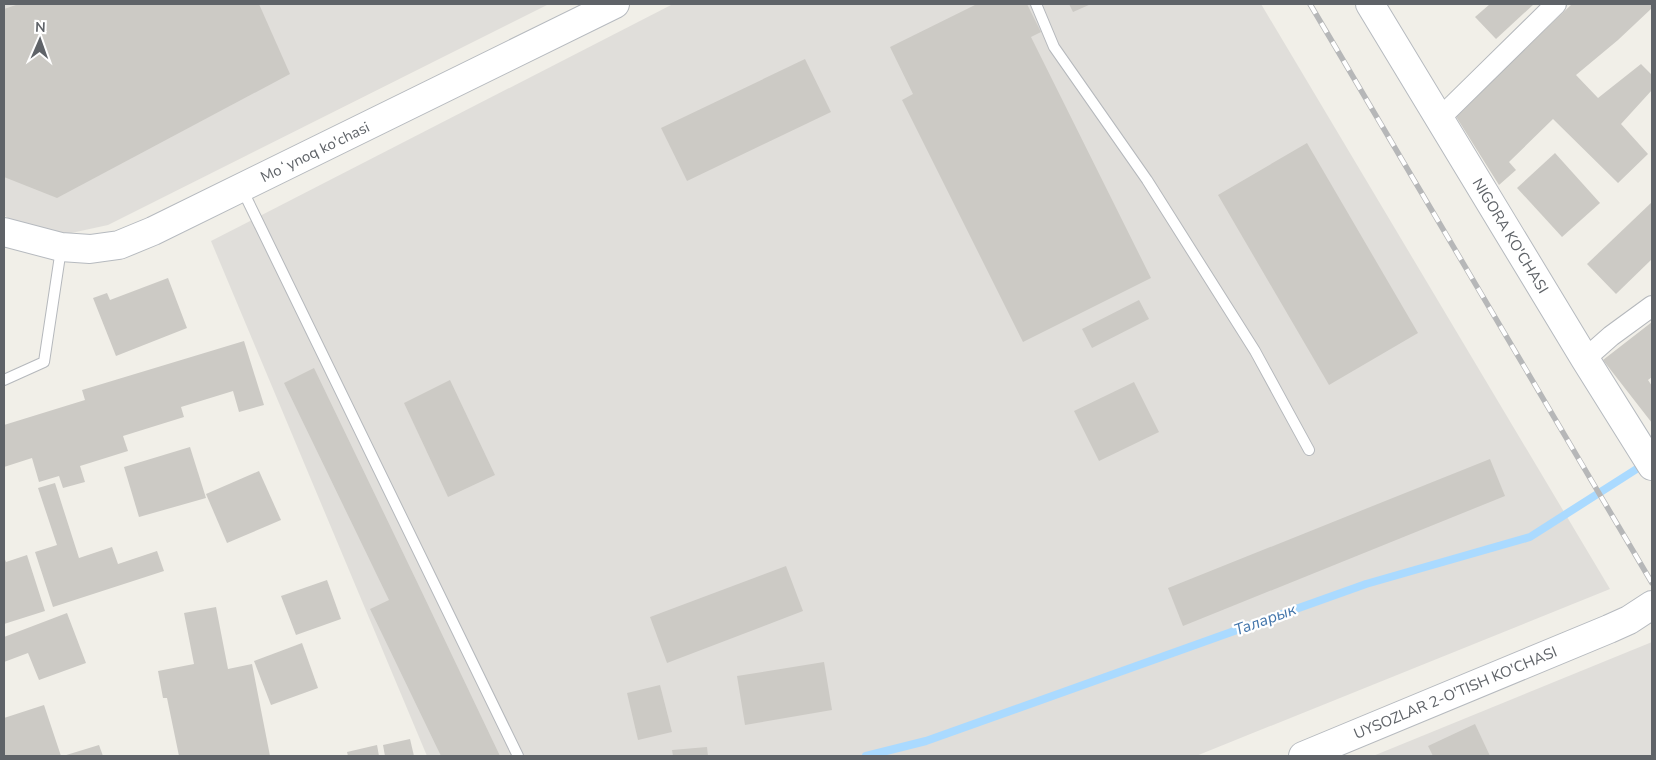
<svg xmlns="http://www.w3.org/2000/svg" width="1656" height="760" viewBox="0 0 1656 760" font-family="'Nunito Sans',sans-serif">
	<rect width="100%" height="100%" fill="#f1efe8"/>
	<g fill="#e0deda">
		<path d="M4 4H549L108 225 62 235 11 220 4 215Z"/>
		<path d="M673 4H1261L1610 589 1196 756H427L211 241Z"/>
		<path d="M1652 642V756H1373Z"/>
	</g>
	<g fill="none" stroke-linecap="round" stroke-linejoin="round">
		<path stroke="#aadaff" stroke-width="8" d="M866 756 926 741 1366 584 1530 537 1646 463"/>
	</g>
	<g fill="#cccac5">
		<path d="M19 4H259L290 74 57 198 4 177V9Z"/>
		<path d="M977 4H1027L1041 32 1031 37 1151 278 1023 342 902 100 913 94 890 47Z"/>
		<path d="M1069 4H1091L1073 12Z"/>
		<path d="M1490 4H1534L1496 39 1475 17Z"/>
		<path d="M1572 4H1652V8L1618 40 1576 75 1598 98 1641 64 1652 75V90L1621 124 1648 154 1618 183 1553 119 1509 162 1516 170 1499 185 1455 115Z"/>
		<path d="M805 59 831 112 687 181 661 128Z"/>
		<path d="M1307 143 1418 333 1329 385 1218 195Z"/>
		<path d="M1555 153 1600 203 1562 237 1517 188Z"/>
		<path d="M1652 202V259L1616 294 1587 264Z"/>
		<path d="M168 278 187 328 116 356 93 298 107 293 110 300Z"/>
		<path d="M1139 300 1149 319 1092 348 1082 329Z"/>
		<path d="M1652 322V377L1648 380 1652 386V423L1603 360Z"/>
		<path d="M244 341 264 405 239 412 233 391 181 407 184 417 123 436 128 451 80 466 85 482 63 488 59 476 39 482 32 458 4 467V425L85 400 82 390Z"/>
		<path d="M314 368 419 586 500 756H441L370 609 389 600 284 383Z"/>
		<path d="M450 380 495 475 448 497 404 403Z"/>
		<path d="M1134 382 1159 432 1099 461 1074 411Z"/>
		<path d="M190 447 206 498 139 517 124 467Z"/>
		<path d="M1490 459 1505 496 1183 626 1168 588Z"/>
		<path d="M259 471 281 520 227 543 206 494Z"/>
		<path d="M55 483 79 558 112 547 118 564 157 551 164 571 53 607 35 552 57 545 38 488Z"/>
		<path d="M27 555 45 611 4 624V557L6 562Z"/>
		<path d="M786 566 803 611 667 663 650 617Z"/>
		<path d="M327 580 341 619 296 635 281 596Z"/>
		<path d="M216 607 228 669 252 664 270 756H179L167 698H163L158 671 194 664 184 613Z"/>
		<path d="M67 613 86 663 39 680 28 653 4 662V637Z"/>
		<path d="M302 643 318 688 271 705 254 661Z"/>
		<path d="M824 662 832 710 745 725 737 676Z"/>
		<path d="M660 685 672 732 638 740 627 693Z"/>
		<path d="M44 705 61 756H4V718Z"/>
		<path d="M1475 724 1490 756H1433L1428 746Z"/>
		<path d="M410 739 414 756H385L383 745Z"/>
		<path d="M99 745 103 756H63Z"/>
		<path d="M377 745 379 756H348L347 752Z"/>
		<path d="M707 747 708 756H673L672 750Z"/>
	</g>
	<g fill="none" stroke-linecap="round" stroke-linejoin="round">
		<g stroke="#b5b8bc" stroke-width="12">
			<g id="lane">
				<path d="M1036 4 1054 47 1147 180 1255 351 1309 450"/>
				<path d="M242 189 518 756"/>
				<path d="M4 380 44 362 61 249"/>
			</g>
		</g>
		<g stroke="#b5b8bc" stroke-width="22">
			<g id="street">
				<path d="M1440 118 1556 4"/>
				<path d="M1585 359 1611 336 1652 306"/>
			</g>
		</g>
		<g stroke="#b6babf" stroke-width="30">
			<g id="secondary">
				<path id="s1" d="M1370 4 1585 359 1652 466"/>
				<path d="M4 232 61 247 90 249 119 245 153 231 615 4"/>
				<path id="s2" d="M1303 756 1609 629 1629 620 1652 605"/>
			</g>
		</g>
		<use href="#lane" stroke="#fff" stroke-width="10"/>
		<use href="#street" stroke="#fff" stroke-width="20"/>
		<use href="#secondary" stroke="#fff" stroke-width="28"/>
		<g stroke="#b6b7b8" stroke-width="5.5">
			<path id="rail" d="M1310 4 1652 583"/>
		</g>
		<use href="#rail" stroke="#fff" stroke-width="4" stroke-dasharray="11" stroke-linecap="butt"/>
	</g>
	<g text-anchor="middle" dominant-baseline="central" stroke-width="4.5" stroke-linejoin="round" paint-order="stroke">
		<g font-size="15" fill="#5f6368" stroke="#fff">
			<text transform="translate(315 152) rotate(-26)">Moʻynoq ko'chasi</text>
			<text stroke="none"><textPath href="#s1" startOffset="271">NIGORA KO'CHASI</textPath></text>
			<text stroke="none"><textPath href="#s2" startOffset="165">UYSOZLAR 2-O'TISH KO'CHASI</textPath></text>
		</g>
		<g font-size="16" font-style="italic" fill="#4174aa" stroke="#fff">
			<text transform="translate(1265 620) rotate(-20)">Таларык</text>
		</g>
	</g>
	<rect width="1656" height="760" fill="none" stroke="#5f6368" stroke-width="10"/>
	<g transform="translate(40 40) rotate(2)" stroke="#ffffff" stroke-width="4" paint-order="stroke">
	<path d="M0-4L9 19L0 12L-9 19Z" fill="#5f6368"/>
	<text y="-8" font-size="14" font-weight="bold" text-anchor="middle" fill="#5f6368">N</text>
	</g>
</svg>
